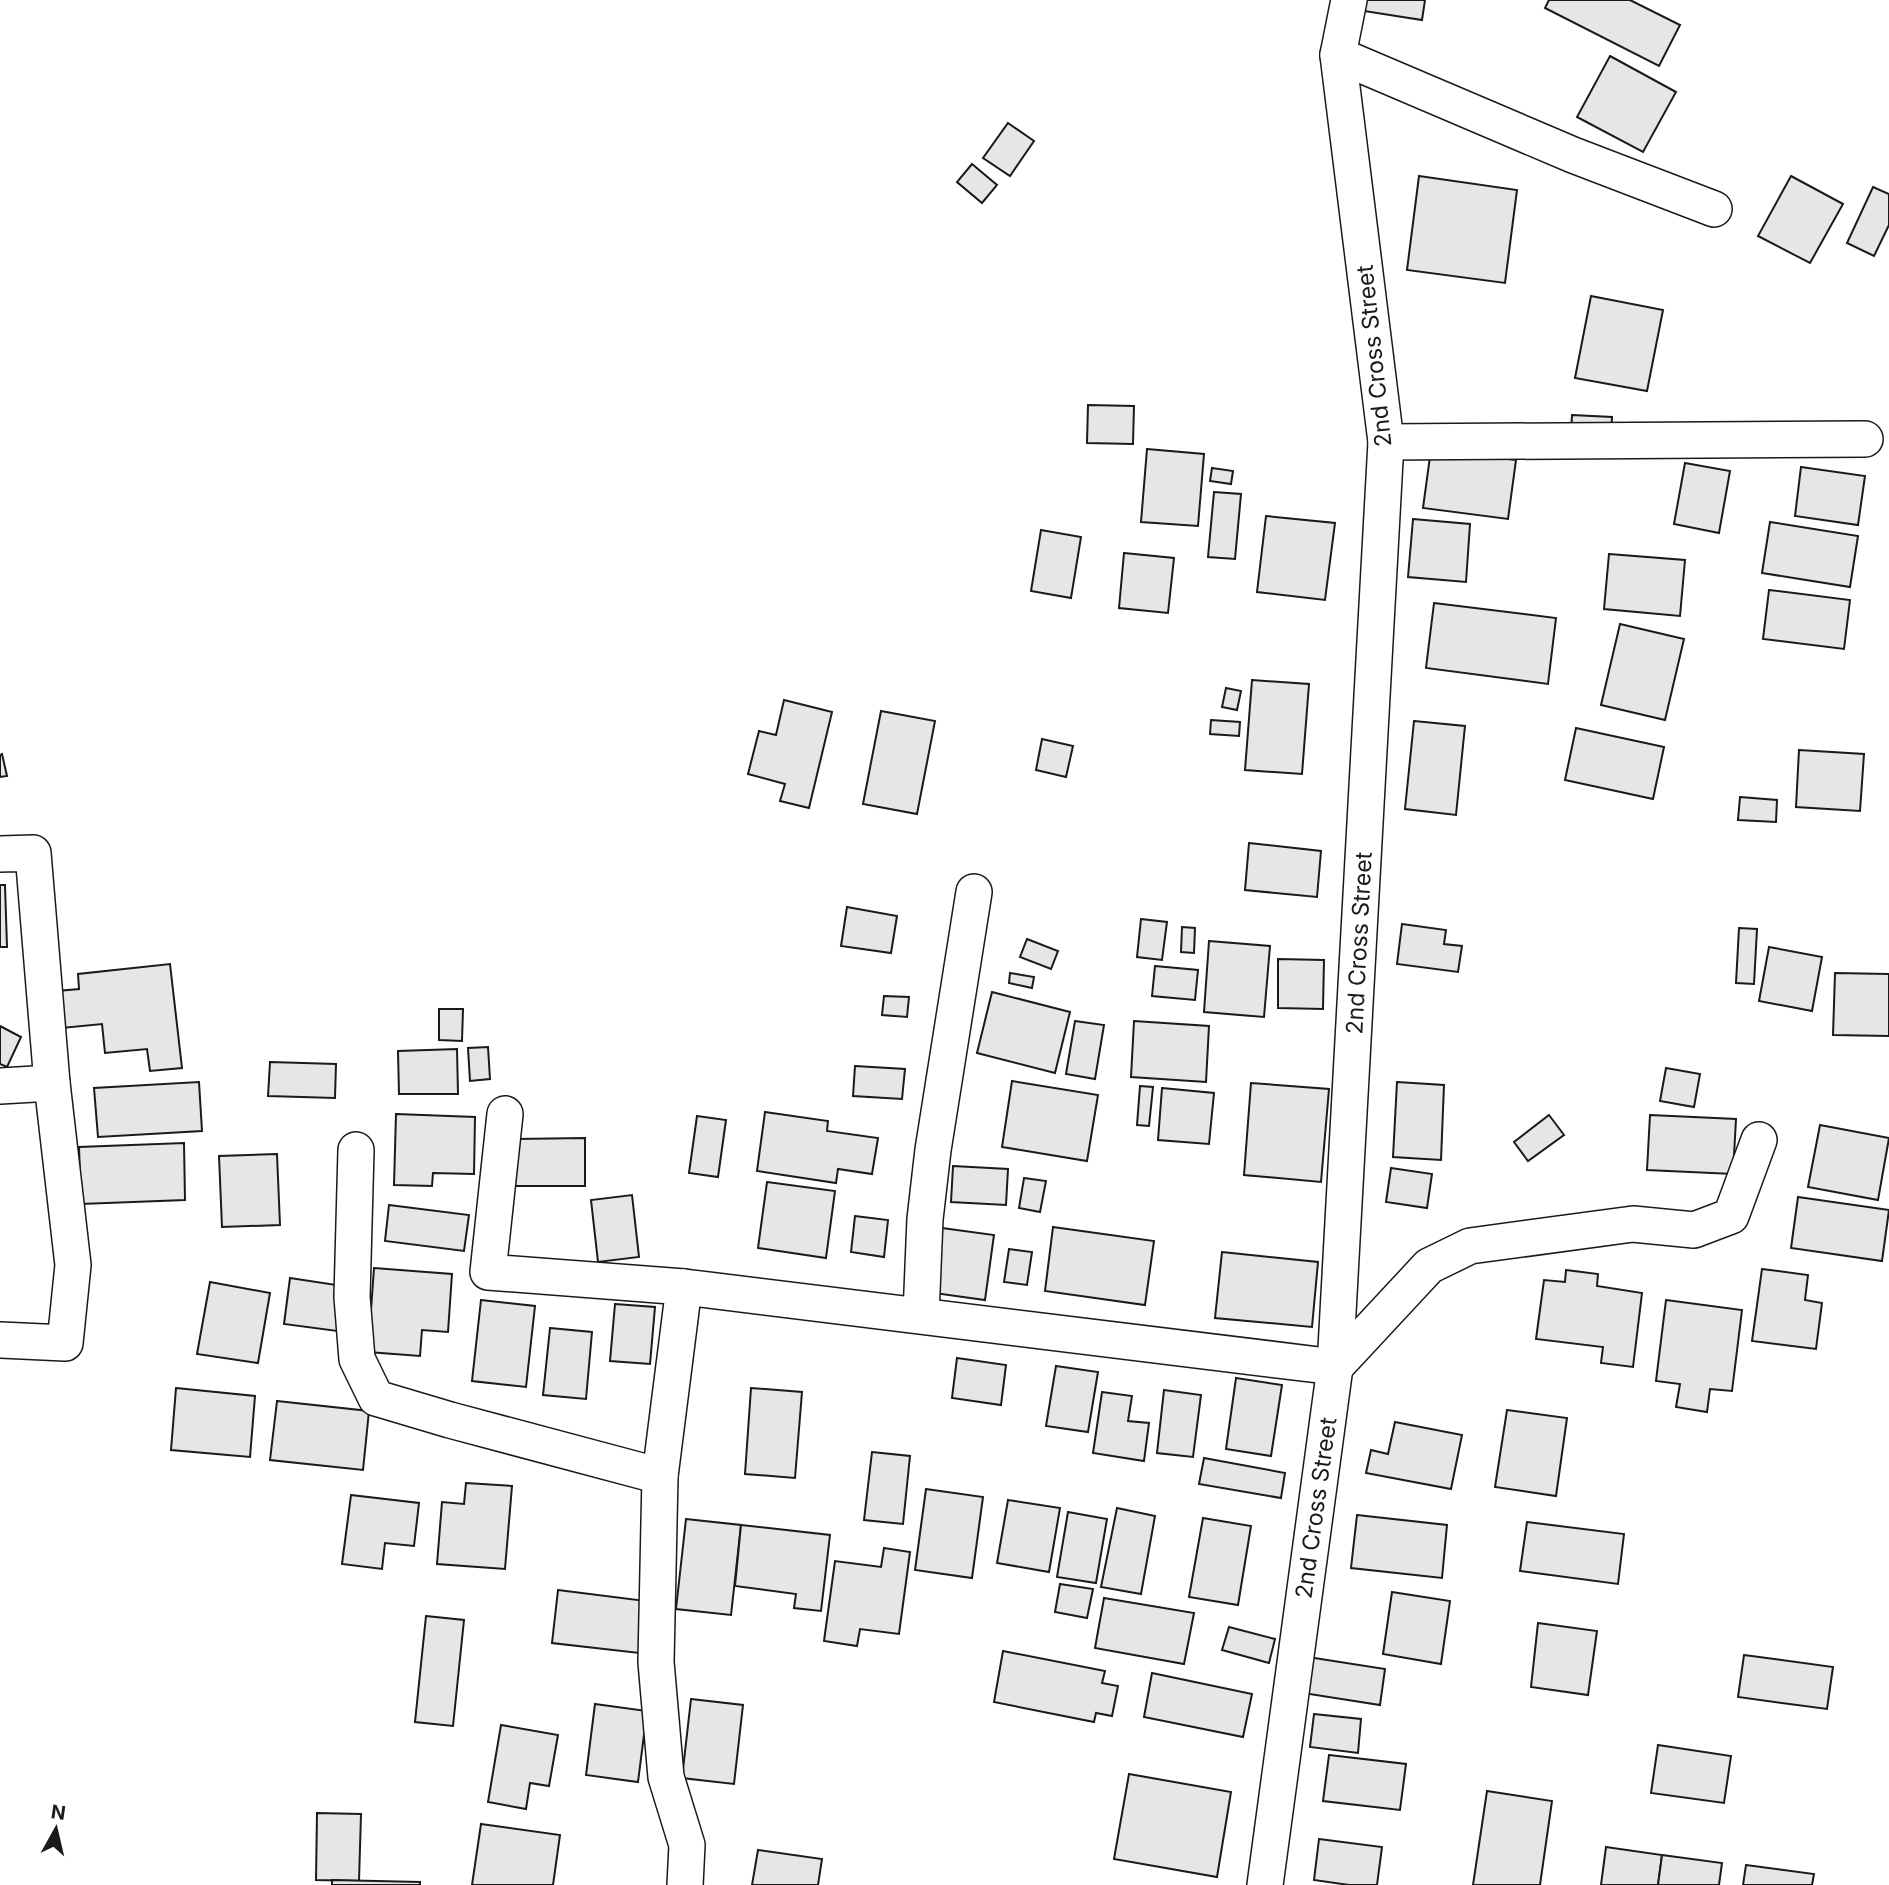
<svg xmlns="http://www.w3.org/2000/svg" width="1889" height="1885" viewBox="0 0 1889 1885" font-family="Inter,sans-serif">
	<rect width="100%" height="100%" fill="#fff"/>
	<g fill="#e6e6e6" stroke="#1a1a1a" stroke-width="2">
		<path d="M1366 0H1425L1422 20 1364 11Z"/>
		<path d="M1549 0H1630L1680 25 1659 66 1545 8Z"/>
		<path d="M1610 56 1676 92 1643 152 1577 117Z"/>
		<path d="M1008 123 1034 141 1010 176 983 158Z"/>
		<path d="M972 164 997 185 982 203 957 182Z"/>
		<path d="M1419 176 1517 190 1505 283 1407 270Z"/>
		<path d="M1791 176 1843 204 1810 263 1758 236Z"/>
		<path d="M1873 187 1889 194V225L1874 256 1847 243Z"/>
		<path d="M1591 296 1663 310 1647 391 1575 378Z"/>
		<path d="M1088 405 1134 406 1133 444 1087 443Z"/>
		<path d="M1572 415 1612 417 1611 435 1571 433Z"/>
		<path d="M1147 449 1204 454 1198 526 1141 522Z"/>
		<path d="M1431 449 1516 460 1508 519 1423 508Z"/>
		<path d="M1685 463 1730 471 1719 533 1674 524Z"/>
		<path d="M1801 467 1865 476 1858 525 1795 516Z"/>
		<path d="M1212 468 1233 471 1231 484 1210 481Z"/>
		<path d="M1214 492 1241 494 1235 559 1208 557Z"/>
		<path d="M1266 516 1335 523 1325 600 1257 592Z"/>
		<path d="M1413 519 1470 524 1466 582 1408 577Z"/>
		<path d="M1770 522 1858 536 1850 587 1762 573Z"/>
		<path d="M1041 530 1081 537 1071 598 1031 591Z"/>
		<path d="M1124 553 1174 558 1168 613 1119 608Z"/>
		<path d="M1609 554 1685 560 1680 616 1604 609Z"/>
		<path d="M1769 590 1850 600 1844 649 1763 639Z"/>
		<path d="M1434 603 1556 618 1548 684 1426 668Z"/>
		<path d="M1620 624 1684 639 1665 720 1601 705Z"/>
		<path d="M1252 680 1309 684 1302 774 1245 770Z"/>
		<path d="M1226 688 1241 691 1237 710 1222 707Z"/>
		<path d="M784 700 832 712 809 808 780 801 785 784 748 774 759 731 776 735Z"/>
		<path d="M881 711 935 721 917 814 863 804Z"/>
		<path d="M1211 720 1240 722 1239 736 1210 734Z"/>
		<path d="M1414 721 1465 726 1456 815 1405 809Z"/>
		<path d="M1576 728 1664 747 1653 799 1565 780Z"/>
		<path d="M1042 739 1073 746 1066 777 1036 770Z"/>
		<path d="M1799 750 1864 754 1860 811 1796 807Z"/>
		<path d="M2 754 7 776 0 777V755Z"/>
		<path d="M1740 797 1777 800 1776 822 1738 820Z"/>
		<path d="M1249 843 1321 851 1317 897 1245 890Z"/>
		<path d="M0 885H5L7 947H0Z"/>
		<path d="M847 907 897 916 891 953 841 946Z"/>
		<path d="M1141 919 1167 922 1162 960 1137 957Z"/>
		<path d="M1402 924 1446 930 1444 944 1462 946 1458 972 1397 964Z"/>
		<path d="M1182 927 1195 928 1194 953 1181 952Z"/>
		<path d="M1739 928 1757 929 1754 984 1736 983Z"/>
		<path d="M1027 939 1058 951 1051 969 1020 957Z"/>
		<path d="M1209 941 1270 946 1264 1017 1204 1012Z"/>
		<path d="M1769 947 1822 957 1812 1011 1759 1001Z"/>
		<path d="M1278 959 1324 960 1323 1009 1278 1008Z"/>
		<path d="M170 964 182 1068 150 1071 147 1049 105 1053 102 1024 62 1028 57 991 79 989 78 974Z"/>
		<path d="M1155 966 1198 970 1195 1000 1152 996Z"/>
		<path d="M1010 973 1034 977 1032 988 1009 983Z"/>
		<path d="M1835 973 1889 974V1036L1833 1035Z"/>
		<path d="M992 992 1070 1012 1055 1073 977 1053Z"/>
		<path d="M884 996 909 997 907 1017 882 1015Z"/>
		<path d="M439 1009H463L462 1041 439 1040Z"/>
		<path d="M1075 1021 1104 1025 1095 1079 1066 1074Z"/>
		<path d="M1134 1021 1209 1026 1206 1082 1131 1077Z"/>
		<path d="M0 1026 21 1037 7 1067 0 1064Z"/>
		<path d="M488 1047 490 1079 470 1081 468 1048Z"/>
		<path d="M457 1049 458 1094H399L398 1051Z"/>
		<path d="M270 1062 336 1064 335 1098 268 1096Z"/>
		<path d="M855 1066 905 1069 902 1099 853 1096Z"/>
		<path d="M1666 1068 1700 1074 1694 1107 1660 1101Z"/>
		<path d="M1012 1081 1098 1095 1087 1161 1002 1147Z"/>
		<path d="M199 1082 202 1131 98 1137 94 1088Z"/>
		<path d="M1397 1082 1444 1085 1441 1160 1393 1157Z"/>
		<path d="M1251 1083 1329 1089 1321 1182 1244 1175Z"/>
		<path d="M1140 1086 1153 1087 1149 1126 1137 1125Z"/>
		<path d="M1162 1088 1214 1093 1209 1144 1158 1140Z"/>
		<path d="M765 1112 828 1121 827 1131 878 1138 872 1174 838 1169 836 1183 757 1171Z"/>
		<path d="M396 1114 475 1117 474 1174 433 1173 432 1186 394 1185Z"/>
		<path d="M1549 1115 1564 1135 1528 1161 1514 1142Z"/>
		<path d="M1650 1115 1736 1119 1733 1174 1647 1170Z"/>
		<path d="M697 1116 726 1120 718 1177 689 1173Z"/>
		<path d="M1820 1125 1889 1138 1878 1200 1808 1187Z"/>
		<path d="M585 1138V1186H514L515 1139Z"/>
		<path d="M184 1143 185 1200 81 1204 79 1147Z"/>
		<path d="M277 1154 280 1225 222 1227 219 1156Z"/>
		<path d="M953 1166 1008 1169 1006 1205 951 1202Z"/>
		<path d="M1391 1168 1432 1174 1427 1208 1386 1202Z"/>
		<path d="M1024 1178 1046 1181 1040 1212 1019 1208Z"/>
		<path d="M767 1182 835 1191 826 1258 758 1248Z"/>
		<path d="M632 1195 639 1257 598 1262 591 1200Z"/>
		<path d="M1798 1197 1889 1210 1882 1261 1791 1248Z"/>
		<path d="M389 1205 469 1215 464 1251 385 1241Z"/>
		<path d="M855 1216 888 1220 884 1257 851 1252Z"/>
		<path d="M1053 1227 1154 1241 1145 1305 1045 1291Z"/>
		<path d="M942 1228 994 1235 985 1300 934 1293Z"/>
		<path d="M1009 1249 1032 1252 1027 1285 1004 1282Z"/>
		<path d="M1222 1252 1318 1262 1312 1327 1215 1318Z"/>
		<path d="M374 1268 452 1274 448 1332 422 1330 420 1356 368 1352Z"/>
		<path d="M1762 1269 1808 1275 1805 1300 1822 1303 1816 1349 1752 1341Z"/>
		<path d="M1566 1270 1598 1274 1597 1286 1642 1293 1633 1367 1601 1363 1603 1347 1536 1339 1544 1280 1565 1282Z"/>
		<path d="M290 1278 343 1286 337 1331 284 1324Z"/>
		<path d="M210 1282 270 1293 258 1363 197 1354Z"/>
		<path d="M481 1300 535 1306 526 1387 472 1381Z"/>
		<path d="M1666 1300 1742 1310 1732 1391 1710 1389 1707 1412 1676 1407 1680 1384 1656 1381Z"/>
		<path d="M615 1304 655 1307 650 1364 610 1361Z"/>
		<path d="M550 1328 592 1332 586 1399 543 1395Z"/>
		<path d="M957 1358 1006 1365 1001 1405 952 1398Z"/>
		<path d="M1056 1366 1098 1372 1088 1432 1046 1426Z"/>
		<path d="M1236 1378 1282 1385 1271 1456 1226 1449Z"/>
		<path d="M176 1388 255 1396 250 1457 171 1450Z"/>
		<path d="M751 1388 802 1392 795 1478 745 1474Z"/>
		<path d="M1164 1390 1201 1395 1193 1457 1157 1453Z"/>
		<path d="M1102 1392 1132 1396 1128 1421 1149 1423 1144 1461 1093 1453Z"/>
		<path d="M277 1401 369 1411 363 1470 270 1460Z"/>
		<path d="M1507 1410 1567 1418 1556 1496 1495 1487Z"/>
		<path d="M1395 1422 1462 1435 1451 1489 1366 1473 1371 1450 1388 1454Z"/>
		<path d="M872 1452 910 1456 903 1524 864 1520Z"/>
		<path d="M1204 1458 1285 1473 1281 1498 1199 1484Z"/>
		<path d="M466 1483 512 1486 505 1569 437 1564 442 1502 464 1504Z"/>
		<path d="M926 1489 983 1497 972 1578 915 1570Z"/>
		<path d="M351 1495 419 1503 414 1546 385 1543 382 1569 342 1564Z"/>
		<path d="M1008 1500 1060 1508 1049 1572 997 1563Z"/>
		<path d="M1117 1508 1155 1516 1141 1594 1101 1587Z"/>
		<path d="M1068 1512 1107 1519 1096 1583 1057 1577Z"/>
		<path d="M1357 1515 1447 1525 1442 1578 1351 1568Z"/>
		<path d="M1203 1518 1251 1526 1238 1605 1189 1597Z"/>
		<path d="M686 1519 741 1525 731 1615 676 1609Z"/>
		<path d="M1527 1522 1624 1534 1618 1584 1520 1571Z"/>
		<path d="M741 1525 830 1535 821 1611 794 1608 796 1594 735 1586Z"/>
		<path d="M884 1548 910 1552 899 1634 860 1629 857 1646 824 1641 835 1561 881 1567Z"/>
		<path d="M1060 1584 1093 1589 1087 1618 1055 1612Z"/>
		<path d="M558 1590 646 1601 639 1653 552 1643Z"/>
		<path d="M1392 1592 1450 1601 1441 1664 1383 1654Z"/>
		<path d="M1104 1598 1194 1613 1184 1664 1095 1648Z"/>
		<path d="M426 1616 464 1620 453 1726 415 1722Z"/>
		<path d="M1538 1623 1597 1631 1588 1695 1531 1687Z"/>
		<path d="M1229 1627 1275 1639 1269 1663 1222 1650Z"/>
		<path d="M1003 1651 1105 1671 1102 1683 1118 1686 1112 1716 1096 1713 1094 1722 994 1702Z"/>
		<path d="M1744 1655 1833 1667 1827 1709 1738 1697Z"/>
		<path d="M1308 1657 1385 1669 1380 1705 1303 1693Z"/>
		<path d="M1152 1673 1252 1694 1243 1737 1144 1717Z"/>
		<path d="M691 1699 743 1705 734 1784 682 1778Z"/>
		<path d="M595 1704 647 1711 638 1782 586 1775Z"/>
		<path d="M1314 1714 1361 1719 1358 1753 1310 1747Z"/>
		<path d="M501 1725 558 1735 549 1786 530 1783 526 1809 488 1802Z"/>
		<path d="M1658 1745 1731 1756 1724 1803 1651 1793Z"/>
		<path d="M1329 1755 1406 1764 1400 1810 1323 1801Z"/>
		<path d="M1129 1774 1231 1792 1217 1877 1114 1859Z"/>
		<path d="M1487 1791 1552 1801 1540 1885H1473Z"/>
		<path d="M317 1813 361 1814 359 1881 316 1880Z"/>
		<path d="M481 1824 560 1835 553 1885H472Z"/>
		<path d="M1319 1839 1382 1847 1377 1885H1349L1314 1880Z"/>
		<path d="M1606 1847 1662 1855 1658 1885H1601Z"/>
		<path d="M758 1850 822 1859 818 1885H752Z"/>
		<path d="M1662 1855 1722 1863 1719 1885H1658Z"/>
		<path d="M1746 1865 1814 1874 1812 1885H1743Z"/>
		<path d="M332 1880 420 1882V1885H332Z"/>
	</g>
	<g fill="none" stroke-linecap="round" stroke-linejoin="round">
		<g stroke="#1a1a1a" stroke-width="38">
			<g id="minor">
				<path d="M1338 55 1573 155 1714 209"/>
				<path d="M1386 442 1865 439"/>
				<path d="M0 854 33 853 52 1083 73 1265 65 1343 0 1340"/>
				<path d="M0 1086 52 1083"/>
				<path d="M505 1114 488 1272 684 1287 1335 1367 1429 1266 1470 1246 1633 1224 1694 1230 1731 1216 1759 1140"/>
				<path d="M356 1150 352 1297 357 1359 376 1398 450 1420 660 1476"/>
				<path d="M684 1287 660 1476 656 1662 666 1777 687 1845 685 1885"/>
				<path d="M921 1315 925 1219 933 1150 974 892"/>
				<path d="M1265 1885 1335 1367 1386 442 1338 55 1349 0"/>
			</g>
		</g>
		<use href="#minor" stroke="#fff" stroke-width="35"/>
	</g>
	<g text-anchor="middle" dominant-baseline="central" stroke-width="5" stroke-linejoin="round" paint-order="stroke">
		<g font-size="23" fill="#1a1a1a" stroke="#fff">
			<text transform="translate(1374 356) rotate(-96)">2nd Cross Street</text>
			<text transform="translate(1359 943) rotate(-87)">2nd Cross Street</text>
			<text transform="translate(1316 1508) rotate(-82)">2nd Cross Street</text>
		</g>
	</g>
	<g transform="translate(56 1829) rotate(8)" stroke="#ffffff" stroke-width="5" paint-order="stroke">
	<path d="M0-5L12 26L0 18L-12 26Z" fill="#1a1a1a"/>
	<text y="-10" font-size="19" font-weight="bold" text-anchor="middle" fill="#1a1a1a">N</text>
	</g>
</svg>
